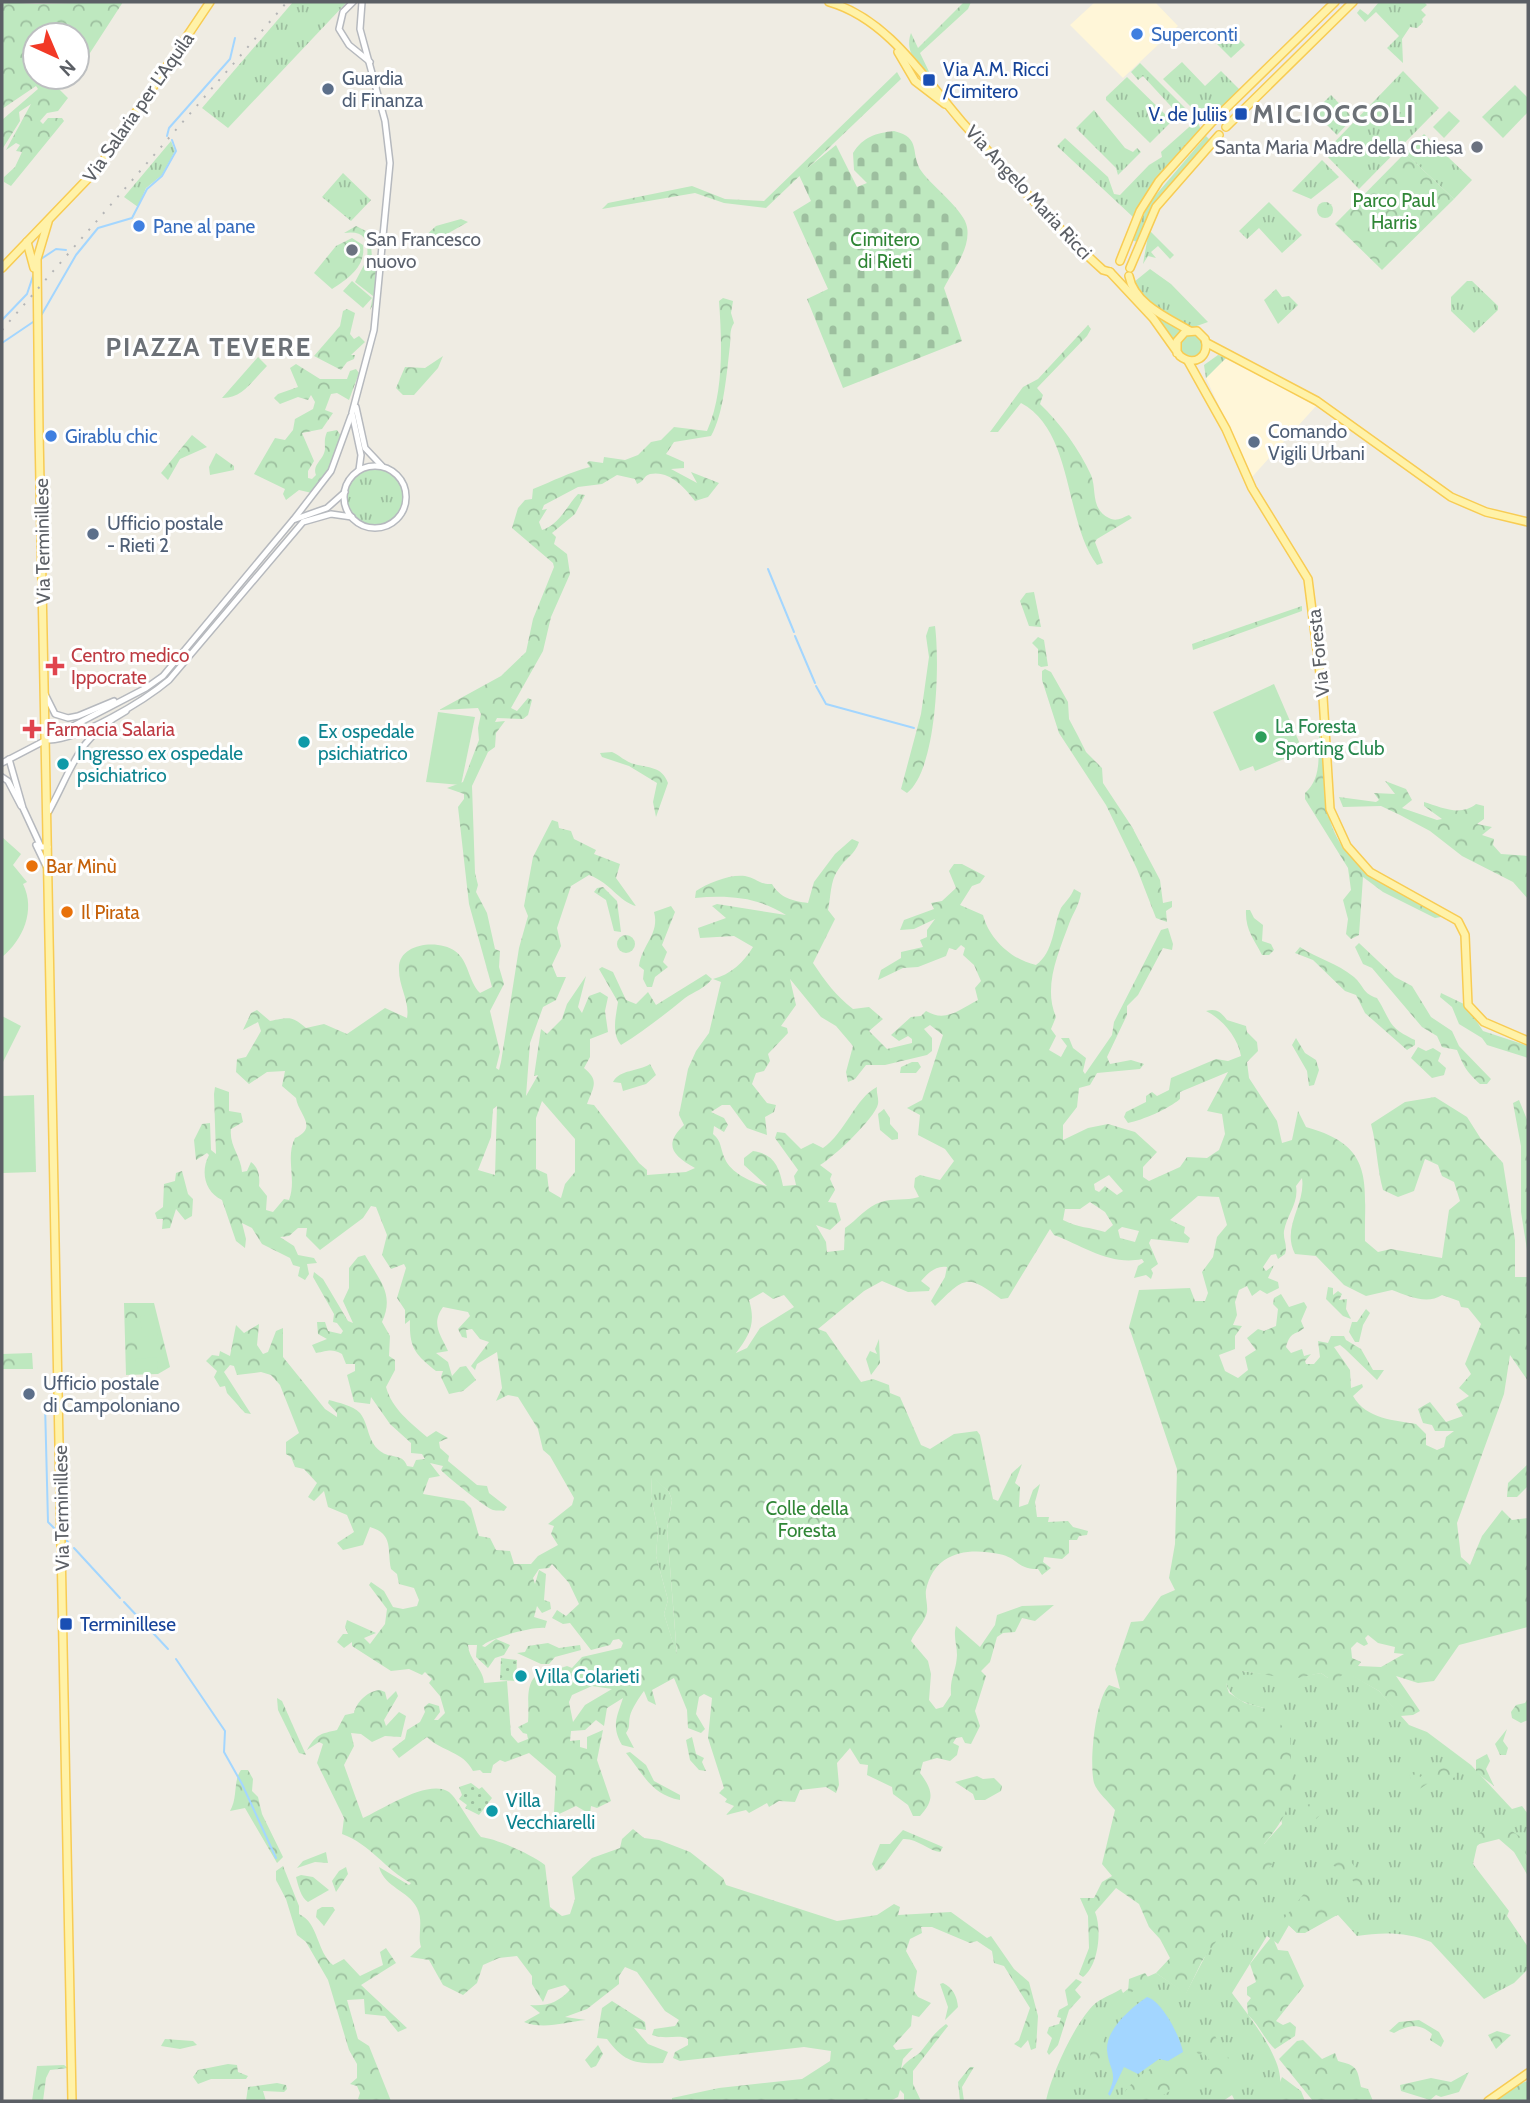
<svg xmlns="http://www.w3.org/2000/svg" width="1530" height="2103" viewBox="0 0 1530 2103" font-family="Cabin,sans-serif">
	<defs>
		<pattern id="grass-tufts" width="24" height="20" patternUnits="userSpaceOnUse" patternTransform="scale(1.75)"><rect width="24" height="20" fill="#bee8bf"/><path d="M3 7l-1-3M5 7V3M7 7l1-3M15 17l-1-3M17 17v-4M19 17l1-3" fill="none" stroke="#9dbf9f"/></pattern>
		<pattern id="forest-crowns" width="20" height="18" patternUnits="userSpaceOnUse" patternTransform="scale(1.75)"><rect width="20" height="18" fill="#bee8bf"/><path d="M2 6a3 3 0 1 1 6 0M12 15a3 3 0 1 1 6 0" fill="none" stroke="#9dbf9f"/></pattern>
		<pattern id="cemetery-stones" width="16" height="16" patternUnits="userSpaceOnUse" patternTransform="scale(1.75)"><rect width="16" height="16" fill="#bee8bf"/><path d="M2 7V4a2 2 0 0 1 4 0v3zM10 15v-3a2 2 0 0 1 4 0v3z" fill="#9dbf9f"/></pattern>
		<pattern id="garden-dots" width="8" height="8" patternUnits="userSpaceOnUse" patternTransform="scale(1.75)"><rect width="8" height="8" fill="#bee8bf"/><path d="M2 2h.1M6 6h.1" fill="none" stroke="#9dbf9f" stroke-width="1.8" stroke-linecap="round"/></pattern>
	</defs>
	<rect width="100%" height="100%" fill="#efece3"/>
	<g fill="#fff6d8">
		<polygon points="1095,2 1155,2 1178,26 1123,78 1070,25"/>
		<polygon points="1227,357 1316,406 1252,477 1206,378"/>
	</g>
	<g fill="url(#grass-tufts)">
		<polygon points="293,2 347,2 228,128 202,108"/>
		<polygon points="1379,2 1424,2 1427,5 1421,10 1426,15 1422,19 1423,22 1417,28 1410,27 1402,39 1403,63 1387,48 1399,36 1376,12 1365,22 1357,13 1360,9 1368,15"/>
		<polygon points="1228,28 1245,45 1231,58 1214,41"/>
		<polygon points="1182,62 1205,86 1221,71 1240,90 1210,121 1203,119 1163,79"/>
		<polygon points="1140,63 1186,109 1179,115 1143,76 1138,80 1131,72"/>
		<polygon points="1403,71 1439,108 1359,189 1324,153"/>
		<polygon points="1127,77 1172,121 1150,143 1106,100 1106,97"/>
		<polygon points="1331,95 1353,118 1337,135 1314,112"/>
		<polygon points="1094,110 1125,148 1133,152 1137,148 1141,152 1118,175 1116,168 1076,128"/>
		<polygon points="1197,120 1201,130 1144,197 1133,217 1057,146 1065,138 1108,177 1114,194 1120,195 1149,165 1162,157 1161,152"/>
		<polygon points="1424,134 1472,180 1454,199 1405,153"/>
		<polygon points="1206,136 1211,141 1153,207 1137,242 1132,240 1149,203"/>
		<polygon points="171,141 175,151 162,175 146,188 138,207 124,197"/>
		<polygon points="1322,160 1339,177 1311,199 1292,191"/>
		<polygon points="343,173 371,200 351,221 322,197"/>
		<circle cx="1325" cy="210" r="8"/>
		<polygon points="1269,202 1302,235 1282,253 1259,228 1247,239 1239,231"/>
		<polygon points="1149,230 1174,255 1170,259 1158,246 1151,252 1156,258 1148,256 1143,264"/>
		<path d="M1150,269L1171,284L1208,322L1191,328C1173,317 1139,303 1134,282Z"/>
		<polygon points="1467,281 1472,281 1498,306 1498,310 1474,333 1451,311 1451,297"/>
		<polygon points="1276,289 1282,297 1289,296 1298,305 1278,324 1264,300"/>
		<polygon points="1154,315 1183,330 1173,343"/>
		<circle cx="1191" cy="347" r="12"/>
		<polygon points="1218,355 1227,357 1206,378 1204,365"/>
		<circle cx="375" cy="497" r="28"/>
		<polygon points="652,1476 669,1492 672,1500 667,1529 677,1656 664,1614 668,1600 656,1556 658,1530 651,1497"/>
		<path d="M1242,1671L1293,1678L1321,1673L1328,1678L1345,1671L1379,1691L1409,1725L1427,1732L1471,1765L1512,1809L1522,1806L1528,1814V1856L1492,1833L1477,1846L1473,1864L1509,1911L1507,1916L1528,1947V1969L1514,1983L1484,1999L1431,1942C1407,1932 1383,1932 1357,1936L1338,1915C1322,1918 1311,1934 1297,1933L1289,1925L1278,1944L1267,1936L1232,1993C1245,2012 1310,2087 1264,2101C1256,2103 1244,2101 1235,2101L1232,2095L1223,2101H1046C1051,2076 1072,2030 1089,2010C1097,1999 1110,1996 1121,1989L1123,1993L1138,1981L1156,1973L1186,1993L1264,1844L1282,1824L1264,1708C1249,1704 1232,1701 1226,1684Z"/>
	</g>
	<g fill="url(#forest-crowns)" fill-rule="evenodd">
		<polygon points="2,2 36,4 123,2 77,73 77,35 35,35 35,77 69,77 59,79 55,85 68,98 58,111 47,113 40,121 43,124 48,118 62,118 64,121 11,186 4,182 4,177 15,167 22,152 16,151 20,145 16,143 6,150 31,104 19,112 20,121 3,148 2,120 38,89 36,86 2,109"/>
		<path d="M964,2H971L968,9L920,53L935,84C922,69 903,54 911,33L918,48Z"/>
		<polygon points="897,72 901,79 766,208 724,203 695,193 602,209 608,203 692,186 725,199 764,201"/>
		<polygon points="1515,85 1528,98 1528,112 1503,138 1482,117"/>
		<polygon points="1405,153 1454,199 1382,270 1335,224"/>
		<polygon points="461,219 468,222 424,247 418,243 436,226"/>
		<path d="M356,226L370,233L372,257L367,259C369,240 365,230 344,233Z"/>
		<path d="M352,238L363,245C366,266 349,278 332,289L314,273L336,246Z"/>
		<polygon points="370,264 376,268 375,301 370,310 373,296 355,282 364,265"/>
		<path d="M723,298L733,301L731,313L734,323C729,331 731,336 730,345C727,370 724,414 711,436L674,442L666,454L684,462V468L671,469L697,483L691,472L719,483L708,497L695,501C685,488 670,470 650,474C643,476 645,481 637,484L635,479L617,475L602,484L578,487L544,505L542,510L547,509L539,522L542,530C559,525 566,507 578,494L585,495L575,514L552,533L556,537L554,544L567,554L570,574L551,617L543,651L511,708L517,711L528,698L532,700L528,715L523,719L497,718L495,722L505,721L496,733L495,747L488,752L472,786L475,873L478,885L476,892L487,913L495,949L500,951L499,967L504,984L490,1011L500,1052L496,1068L499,1070L501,1062L519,948L528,916L524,906L533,857L552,820L558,822L559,828L571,831L574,839L596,850L594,854L620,864L616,878L636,906C618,901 611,883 589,875L571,886L557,928L561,946L552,965L557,977H566L556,1000L543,1007L530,1043L526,1096L538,1075L534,1076L541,1029L547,1034L562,1019L567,1004L586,976L578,1007L582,1013L589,996L600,992L608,997L605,1011L608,1032L590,1039V1057L584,1068C600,1081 593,1087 587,1104L594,1105L639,1163L647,1170V1175L686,1172L695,1168C671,1155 664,1144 684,1125L679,1115L688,1069L696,1051L709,1033L721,982L713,979C730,975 744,962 753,947L734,936L700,938L698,928L726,918L712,906L717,904L786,915C758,897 728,895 695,898L696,891C708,883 730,874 745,876C756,878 760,885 772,884C780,898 793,901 808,903L814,882L835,854L852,839L859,842C855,855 844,859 838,870C830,881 831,897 828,910L835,919L813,963C825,981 836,996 853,1009L869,1007L883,1019L869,1031L887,1049L912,1043V1039L908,1036L899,1041L891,1035L911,1017L921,1016L926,1011C946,1023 960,1009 978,1000L975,988L981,981L974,965L963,955L965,948L961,945L956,950L949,948L946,956L918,967L903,968L878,980L881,970L901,958V952L923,947L920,940L927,937V930L935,919L914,929L900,930L904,920L934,909L931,903L942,901L956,888L949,871L954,864H962L985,876L980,883L972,886L960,905L983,915C989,939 1012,960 1036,965C1054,952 1053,926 1061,908C1065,902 1071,897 1074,889L1081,893C1079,906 1073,913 1069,924C1058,954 1043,987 1056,1017L1051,1029L1056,1036L1049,1050L1061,1057L1067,1046L1061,1038H1069L1073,1048L1086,1058L1083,1071L1085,1074L1112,1035L1114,1022L1161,930L1168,928L1173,944L1172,950L1163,948L1138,995L1127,1006V1015L1107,1057L1110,1064L1131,1060L1144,1064L1140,1069L1097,1073L1090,1085L1079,1088L1077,1107L1063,1125V1140L1088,1128L1108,1124L1135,1132L1157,1152L1143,1167V1177L1149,1181L1180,1167L1187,1157L1207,1158L1219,1150L1225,1134L1222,1114L1207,1111L1228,1072L1180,1092V1099C1168,1109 1143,1120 1128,1123L1124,1117L1126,1112L1146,1102V1096L1152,1092L1157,1096L1169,1090L1171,1078L1216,1059L1228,1061L1241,1056C1238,1037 1221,1018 1206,1011C1216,1008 1221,1012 1227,1020L1246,1026L1247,1032L1257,1042L1258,1051L1247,1062L1249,1078L1277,1121L1282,1143L1292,1140L1298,1111L1306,1127C1376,1146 1364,1183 1365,1241L1378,1252L1391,1249L1442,1258L1449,1210L1460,1201L1454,1182L1442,1176L1438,1165L1425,1159L1414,1191L1398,1197L1383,1190C1377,1168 1377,1146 1371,1124L1405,1102L1435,1097L1467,1117L1481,1139L1503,1163L1515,1240V1277H1528V1381L1510,1355L1504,1394L1457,1523L1461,1557L1470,1565L1482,1536L1502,1510L1512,1520L1528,1518V1627L1459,1645L1434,1681L1418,1683L1396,1676L1420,1711L1413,1715L1400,1716L1379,1691L1345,1672L1330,1687L1328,1678L1321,1673L1293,1679L1242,1671L1238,1680L1226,1684L1229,1693L1245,1703L1264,1708L1290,1734C1291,1787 1300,1802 1264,1844L1272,1864L1202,1961L1186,1994L1156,1973L1170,1958L1160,1939L1149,1927L1139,1904L1116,1888L1095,1912C1102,1929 1099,1965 1083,1977L1079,1974L1089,1948L1088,1916L1080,1898H1094L1102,1882L1112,1876L1102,1864L1115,1810C1109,1802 1097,1792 1094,1783C1089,1764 1095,1700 1109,1685L1120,1689L1115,1669L1131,1622L1143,1621L1161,1596L1175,1590L1169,1578L1175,1544L1177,1469L1129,1327L1139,1290L1190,1288L1195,1301H1205L1208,1293L1202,1272L1213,1257L1217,1237L1227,1225L1219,1197L1198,1196L1170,1220L1185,1227L1184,1233L1190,1238L1188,1243L1151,1239L1149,1243L1158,1264L1151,1269L1153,1273L1151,1279L1146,1275L1134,1278L1138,1266L1144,1262L1142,1259C1111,1266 1083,1246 1054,1235L1050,1229L1008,1298L1001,1299C966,1273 965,1277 935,1306L931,1301L945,1277L947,1267C936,1265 928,1273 921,1281L930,1288L929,1291L908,1292L882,1281L864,1291L818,1329L826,1332L861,1382L873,1379L889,1385L890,1393L900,1397L921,1445L930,1449L954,1434L977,1431L980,1435L993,1499L998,1501L1012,1473L1022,1464L1015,1483L1020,1487L1019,1507L1028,1504L1033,1490L1040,1484L1035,1502L1037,1517H1049L1048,1522L1068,1521L1073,1527L1088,1531L1087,1535L1079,1536L1077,1540H1069V1553L1062,1559L1044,1557L1043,1562L1051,1568L1042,1575L1038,1569C1016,1569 1019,1558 999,1554C966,1547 934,1553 926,1590C925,1597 928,1605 927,1612C925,1622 915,1631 911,1641L928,1661L931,1674L929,1700L936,1709L943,1707L951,1695C950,1676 956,1673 957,1655C957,1644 953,1637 956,1626L980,1647L995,1625L997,1615L1022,1606L1054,1605L1035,1621L1022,1618L1015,1632L1003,1633L997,1637L990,1662L981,1671L986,1676L975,1711L980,1726L971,1744L965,1743L962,1737L956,1738L953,1743L959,1746L957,1755L950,1761L937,1758L923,1762L920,1773C933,1790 935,1800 920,1816H913L908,1805L893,1794L892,1787L867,1775L868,1765L860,1764L850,1748L837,1763L839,1785L836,1793L826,1787L800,1790L795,1802L779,1801L769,1807L767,1803L749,1813L746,1810L726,1815L734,1806L725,1802L727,1799L719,1793L724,1788L708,1738L712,1698L704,1694L699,1697L696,1714L705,1729L701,1733L688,1728L687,1710L674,1678L652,1690L656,1705L648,1701L644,1691C640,1696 631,1710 630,1716C628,1724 631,1726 626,1733L634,1748L622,1745C611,1726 617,1717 623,1698L607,1708L604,1726L596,1720L585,1730L571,1731L570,1741L580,1740V1747L587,1749V1737L603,1730L597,1760L611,1801L597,1808L591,1806L590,1814L576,1806L557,1815L554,1812L556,1776L529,1753L505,1762L500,1760L493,1765L491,1773H483L480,1770L473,1771C463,1751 442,1752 427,1737L399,1758L392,1749L405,1739L407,1730L420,1722L425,1712L424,1707L429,1703L439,1706L440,1712L434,1720H438L445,1713L440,1696L429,1683L432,1679L425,1672L422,1675L409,1669L391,1671L352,1646V1642L344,1648L337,1642L343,1634H348L345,1627L347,1620L376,1633L364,1638L370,1644L385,1624L387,1609L369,1585L371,1582L384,1591L393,1607L403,1609L417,1606L419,1600L414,1588L399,1584L397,1574L391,1569C387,1550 394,1534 370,1527L363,1545L343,1550L337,1543L354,1532L347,1515L328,1507L324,1491L314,1501L308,1497L317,1483L304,1469L295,1467L291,1457L286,1454V1442L299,1433L280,1385L271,1375L261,1372L237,1375L234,1366L230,1365L224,1372L251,1414L245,1413L227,1393L225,1386L220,1387L214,1377L217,1371L206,1361L212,1355L219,1356L220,1351L230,1356L236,1325L244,1333L259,1324L257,1345L263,1354L268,1352L276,1331L283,1328V1357L325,1409L337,1417V1413L328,1403L329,1400C339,1403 352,1405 360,1413C369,1424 367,1441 380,1451C390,1459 403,1453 407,1466L413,1467L416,1460L425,1459L422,1454L411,1453V1443L390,1424L371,1397L370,1404L354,1402L347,1375L355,1371V1364H346L342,1354C331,1348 328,1351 316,1353L312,1345L327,1339L318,1334L317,1322H325L328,1331L341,1334L343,1331L337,1323L333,1322L334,1314L313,1277L314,1272L323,1279L348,1321L353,1323L343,1301L349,1288V1268L358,1257L365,1255C379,1280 395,1294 382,1322L390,1336L389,1356L395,1360V1370L386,1387C392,1409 410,1422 427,1437L436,1431L448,1438L439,1442L440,1448L449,1456L448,1461L477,1485L487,1486L489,1493L507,1507L504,1511C501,1510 497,1511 493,1510C486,1508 446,1476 441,1470L443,1466L430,1463L440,1476L429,1478L423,1494L464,1501L471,1508L479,1536L490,1538L496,1550L510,1551L514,1564H531L538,1556L558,1545L551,1534L554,1526L548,1524L572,1505L574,1498L550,1456L543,1450L538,1429L518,1397L508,1395L496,1401L502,1388L497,1352L477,1364L475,1370L471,1366L489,1342L480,1339L472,1329L466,1330L467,1338L462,1337L458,1329L470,1316L468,1312L443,1307C431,1324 440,1334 448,1351L436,1353L448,1362L452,1376L460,1367L466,1366L476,1380L463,1391L449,1394L441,1377L443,1371H436C415,1354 409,1348 410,1320L405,1324V1310L397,1298L406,1268L404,1264L391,1269L382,1255L387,1235L376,1207L371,1206L363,1218L320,1250L306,1236L307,1228H298L289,1236L280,1237L294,1246L298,1255L314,1258L317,1263L307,1264L309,1274L305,1280L298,1276L300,1267L293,1265L290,1258L262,1244L252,1228L242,1223L246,1239L245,1248L236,1241L222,1200C205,1192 200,1172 209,1155L207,1153L196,1160L194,1140L202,1124L210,1123L211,1150L216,1154L214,1094L215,1087L229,1092V1111L241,1113L243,1122L231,1129C229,1146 241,1156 242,1172L247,1171L251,1162C259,1168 260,1177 259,1186L267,1196L266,1210L273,1212L284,1199L289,1200C297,1179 285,1158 295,1138C319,1127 298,1114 296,1098L282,1086L285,1071L267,1072L249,1084L236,1072L237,1059L246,1057L261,1031L258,1022L243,1030L251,1013L257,1010L270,1021C290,1017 292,1016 306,1028L324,1024L347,1034L385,1008L407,1018C410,1002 399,987 399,970C397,943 438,939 455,951C469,961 468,981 480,993L492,987L469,904L458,807L464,799V794L447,788L463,782L479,740L478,728L481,714L478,708L439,710L501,676L526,652L533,619L554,567L553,563L512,528L518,508L525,500L532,499L533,489C553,481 570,472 590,467L587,463L589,461L603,463L604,457L625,460L638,455L651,442L661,440L674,427L707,431C724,393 722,342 719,301ZM790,979L821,1017L836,1026L853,1046L846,1072L848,1082L855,1079L866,1065H885L927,1055L932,1051V1038L924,1029L930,1025L943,1035L922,1100L907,1108L920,1115L918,1135L945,1149L954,1161L940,1180L920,1175L915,1178L914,1187L919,1197C905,1201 894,1198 881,1202C867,1206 857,1220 845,1228L844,1250L827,1252L826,1242L816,1225L830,1230L841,1220L836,1203L828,1202L835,1190L830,1179L832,1174L820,1165C834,1157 875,1118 878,1104C879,1098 876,1093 877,1087C856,1097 845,1133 823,1148L813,1143L801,1149L785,1133L777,1132L775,1138L798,1170L794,1176L796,1185L783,1186C779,1166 774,1154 753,1151L744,1158V1165L767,1186C752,1183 731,1173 725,1159C720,1149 722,1141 713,1134L714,1126L724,1132L728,1125L724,1118L711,1112L722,1105H730L747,1128L767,1135L765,1117L774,1112L776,1105L767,1103L752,1084L756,1073L764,1071L770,1061L768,1054L788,1033L787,1028L781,1026L796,1005ZM542,1101L575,1139V1172L565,1184L561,1198L549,1191L547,1174L536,1169V1118ZM497,1106L495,1175L478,1170L491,1137L493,1109ZM1109,1175L1123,1191L1117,1195L1105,1186L1099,1192L1095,1190L1094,1184ZM1302,1178C1306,1205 1281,1227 1295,1254L1316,1256L1344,1285L1366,1296L1392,1290C1408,1296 1427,1305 1442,1295L1459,1301L1461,1307L1468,1308L1481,1324L1465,1364L1471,1374L1459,1388L1469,1396L1456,1404L1463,1416L1446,1422L1430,1402L1418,1409L1423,1423L1432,1425L1435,1431H1454L1446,1437L1444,1447L1437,1450L1426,1445V1434L1416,1424C1395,1420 1367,1420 1353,1396L1363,1387L1362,1384L1351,1388L1350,1370L1334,1347L1340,1345L1345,1349L1377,1380L1384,1370H1373L1361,1349L1346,1340L1344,1336H1331L1328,1343L1318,1341L1320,1357L1314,1364H1306L1305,1361L1311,1354L1304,1356L1302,1349L1291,1353L1286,1347C1291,1330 1295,1336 1304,1328L1301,1321L1307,1307L1304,1302L1289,1307L1281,1294L1274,1298L1273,1304L1278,1309L1276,1326L1264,1331L1258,1329L1247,1338L1256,1350L1245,1357L1248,1370L1238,1378L1225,1371L1219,1355L1235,1349V1336L1242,1326L1233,1325L1237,1315L1235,1302L1239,1290L1247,1286L1252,1296L1260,1290L1267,1294L1279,1288L1278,1282L1268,1278L1274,1265L1266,1271L1263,1267L1271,1255L1276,1254L1278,1259L1285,1254C1288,1245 1283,1240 1284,1231C1287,1214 1299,1203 1296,1186ZM1090,1202L1105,1212L1113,1225L1105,1232C1090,1227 1078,1228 1063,1220L1065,1209H1080ZM1122,1227L1139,1231L1135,1242L1120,1238L1118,1230ZM763,1292L773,1299L784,1295L794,1307L760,1328L747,1348L736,1353C750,1335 756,1323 749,1300ZM652,1477L669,1492L672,1500L667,1529L677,1655L664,1614L668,1600L656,1556L658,1530L651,1497ZM552,1564L569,1583L579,1604L566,1616L557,1610L552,1618L563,1624L570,1623L591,1650L610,1645L613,1640L619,1639L623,1643L621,1648L582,1657L572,1668L567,1666L555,1670L548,1668C522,1678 530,1699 528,1722L518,1727L523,1733L527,1734L528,1739L518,1743L511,1735L507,1681L484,1683C484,1670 469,1660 468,1645H477L476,1657L488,1668L495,1658L504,1655L510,1645L496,1639L485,1647L482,1646C489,1638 535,1626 545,1628L547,1621L534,1617L537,1606L542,1613L551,1609L550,1602L544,1600L546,1574L539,1570L535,1584L533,1578L539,1569L549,1568ZM1368,1635L1378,1643L1395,1647L1394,1653L1404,1654L1381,1667L1358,1666L1361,1662L1352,1658L1351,1648L1357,1642L1364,1646L1368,1644L1365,1638ZM592,1686L612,1689L585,1705L573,1722L569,1702L572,1695Z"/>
		<polygon points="347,309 355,313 350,334 354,339 359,336 365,342 351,355 355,355 354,359 347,362 341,370 314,356 340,326 343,311"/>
		<path d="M1088,325L1091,329L1087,336L1037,388L1043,395L1040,404C1061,424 1079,449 1091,475C1097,489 1090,509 1109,518C1116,522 1122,518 1129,515L1132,518L1097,539L1095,542L1103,563L1097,565C1064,521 1074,431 1021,403L998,432H990L1023,387L1038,379Z"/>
		<polygon points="443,356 438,368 414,395 403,395 396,388 405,367 425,368"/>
		<path d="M258,357L267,366C253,380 242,399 222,398Z"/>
		<path d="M296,364L320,379H347L350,371L356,369L359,373L349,400L337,393L331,394L325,410L333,413L322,429L302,433L314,461L308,471V478L312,479L316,475C312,464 324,460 325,449C325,442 324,439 327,432L337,430L341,436L325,477L312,493L299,490L286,500L283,494L285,489L254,474L275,438L285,440L293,430L295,419L313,409L315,402L311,395L308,400L298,397L280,404L274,398L278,394L298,387L290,368Z"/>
		<polygon points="192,435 207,447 180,459 168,480 161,473"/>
		<polygon points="216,453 234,466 234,470 210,475 209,467"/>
		<polygon points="1034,592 1041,627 1029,626 1020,601 1026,593"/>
		<polygon points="1302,606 1302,611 1193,650 1192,644"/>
		<path d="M935,626C940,664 937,770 907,793L901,789L921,714L929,657L926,636L929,627Z"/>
		<polygon points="1038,637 1044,640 1048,666 1041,667 1038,665 1038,649 1032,643"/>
		<polygon points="1045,669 1051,672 1068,702 1069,719 1078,736 1086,752 1102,768 1103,783 1132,827 1160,880 1163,903 1172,901 1172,907 1166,911 1167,922 1156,918 1137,869 1106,805 1059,733 1042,680 1042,671"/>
		<path d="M1319,735C1327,748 1325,778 1326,794C1329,864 1385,883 1439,912L1441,917L1435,918L1383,892L1363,877L1359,935L1351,939L1346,934L1348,919L1343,900L1351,890L1348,868L1305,799V793C1322,778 1318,756 1319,735Z"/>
		<path d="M612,752C619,755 626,762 634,764C648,768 662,766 668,783L656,817L653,802L657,783L629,766L602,757L600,753Z"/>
		<path d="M1385,781L1406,789L1412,800L1402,808L1437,820L1442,819L1424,806V802C1441,807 1460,817 1476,804L1484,806V819L1477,824L1492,827L1482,835L1494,839L1493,845L1501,854L1528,856V899L1513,882L1462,856L1430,831L1400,815L1381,806L1343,807L1339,797L1376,802L1379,800L1374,793L1395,794Z"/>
		<polygon points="603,887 617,901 621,932 614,931 606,900 594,892 597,888"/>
		<path d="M671,906L675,912L662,945L667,952L663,962L668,967L655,977L652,987H647L643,979L644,970L639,966C642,944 660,934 654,912Z"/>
		<path d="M1246,910H1250L1254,918L1263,925L1262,941L1271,944L1274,950L1269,955H1262C1254,939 1245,930 1246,910Z"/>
		<circle cx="626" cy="944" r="9"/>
		<path d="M1359,943L1395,977L1412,986L1431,1017L1452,1031L1459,1046L1491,1079L1487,1084H1480C1466,1071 1464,1067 1457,1050L1442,1047L1437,1036L1422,1027L1372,968L1363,964L1355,947Z"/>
		<path d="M1300,947C1318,959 1337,963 1354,977C1364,986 1363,994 1377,998C1392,1022 1387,1027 1415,1040V1045L1407,1050L1365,1013L1356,995L1345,991L1313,960L1295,953Z"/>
		<path d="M602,967L613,972L626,1000L636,1004L648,992L656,1005L706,974L712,979C704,989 695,991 685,998C664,1015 644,1031 621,1045C611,1033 616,1016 618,1002L599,969Z"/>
		<polygon points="1441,993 1466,1005 1483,1031 1528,1046 1528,1058 1487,1045 1482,1038 1459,1024 1452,1007 1440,997"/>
		<polygon points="1296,1038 1305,1053 1316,1060 1319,1070 1314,1085 1309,1086 1307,1071 1292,1045"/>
		<polygon points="1418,1047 1426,1051 1433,1048 1441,1053 1438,1061 1446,1068 1444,1075 1432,1078 1411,1058"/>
		<polygon points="912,1062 918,1062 921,1067 916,1073 900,1073 901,1067"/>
		<path d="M650,1064L656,1075L646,1084L623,1091L621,1083L613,1082C620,1069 638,1072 650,1064Z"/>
		<polygon points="1519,1100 1528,1122 1528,1256 1521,1212 1521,1146 1513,1103"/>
		<polygon points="884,1109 890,1118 890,1124 898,1133 898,1139 892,1140 880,1130 878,1114"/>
		<polygon points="182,1171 188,1194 193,1199 192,1216 185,1220 176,1209 170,1228 162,1229 163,1219 157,1219 155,1213 163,1207 164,1184 175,1181 176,1173"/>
		<polygon points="1328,1287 1333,1288 1333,1295 1338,1291 1342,1294 1339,1300 1347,1299 1346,1309 1351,1319 1343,1316 1326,1299"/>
		<polygon points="124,1303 154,1303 170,1367 158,1374 126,1375"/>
		<polygon points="1366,1309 1370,1313 1363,1325 1359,1342 1355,1342 1349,1332 1352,1322 1357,1322"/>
		<polygon points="879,1339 880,1363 871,1375 866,1359 870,1351 877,1354 875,1349"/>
		<polygon points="32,1353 33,1369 3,1369 2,1354"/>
		<polygon points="1528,1464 1528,1486 1517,1497 1507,1497 1508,1483"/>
		<polygon points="548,1643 559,1648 580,1645 581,1650 555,1657 549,1664 541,1664 517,1653 525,1652 528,1646"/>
		<path d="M380,1690L385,1692L387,1700L396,1691L398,1696L384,1720L386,1726L399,1712L406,1716L401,1737L385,1736L372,1742L361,1734L351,1733L354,1746L344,1765L363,1818C383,1809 429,1778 449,1792C457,1798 473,1828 481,1837C497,1839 531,1854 545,1865L550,1907L562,1916L570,1914L575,1899L572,1877L592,1858L620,1848L622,1839L633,1829L644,1838L659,1840L690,1852L723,1878L726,1885L837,1921L877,1915L894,1904L900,1907L898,1915L951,1912L987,1938L991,1936L1014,1969L1029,1982L1038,2016L1036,2048L1031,2050L1028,2040L1021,2048L1014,2044L1019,2040L1030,2008L1004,1966L994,1963L992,1951L977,1941L970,1943L932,1927H921L922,1933L910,1939L906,1951L917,1971L914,1991L918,1997L931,2003L919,2017L912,2015L911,2026L893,2046L896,2050L913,2048L903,2059L901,2069C908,2058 917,2057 922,2050C931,2039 933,2034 946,2024L948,2026L913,2071V2084L921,2101H904V2094L900,2090L898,2097L890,2101H672V2098L719,2088L802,2079L830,2061L831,2051L804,2047L680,2061L673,2058L675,2052L688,2045V2039C680,2034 665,2040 652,2035L654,2029L675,2026L679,2020L665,2011L637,1972L625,1967L619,1976V1984L587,2009L565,2017L586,2020C565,2022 544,2030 524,2022L540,2013L530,2005C548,2006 557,2003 570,1990L565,1985L548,1990L543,2002L532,1984V1976L517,1956L499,1958L483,1965L477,1983L463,1995L443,1985L429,1960L410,1957L421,1947C417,1934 424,1922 417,1908C408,1890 385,1888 379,1867L409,1885L411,1883C386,1870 369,1843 342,1834L344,1818L317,1763L323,1744L319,1742L307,1750C317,1733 321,1734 337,1730L345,1715L354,1713C357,1701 368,1691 380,1690Z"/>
		<polygon points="277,1698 282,1701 306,1755 299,1753 278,1710"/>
		<polygon points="1528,1698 1528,1720 1521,1723 1512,1718 1511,1712 1516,1705 1525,1703"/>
		<polygon points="1507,1729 1503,1741 1508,1748 1506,1755 1500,1755 1495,1744"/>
		<polygon points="692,1737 696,1754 704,1758 702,1762 706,1771 699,1770 690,1760 686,1740"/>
		<path d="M630,1752L646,1765L654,1781L680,1795V1800C652,1795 643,1774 626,1753Z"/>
		<polygon points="1487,1754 1490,1761 1486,1769 1494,1786 1476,1772 1476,1760"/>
		<polygon points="1440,1764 1457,1775 1452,1779 1436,1778 1409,1796 1402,1795 1401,1790 1412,1783 1409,1774 1416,1771 1420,1777"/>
		<path d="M241,1770H248L253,1779L252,1791L258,1797L262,1814L283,1857L277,1863L245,1808L230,1811C238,1798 233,1780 241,1770Z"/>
		<polygon points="977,1776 983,1779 994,1778 1002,1786 1001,1791 985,1800 975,1800 973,1794 955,1782"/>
		<polygon points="1315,1802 1323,1812 1316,1819 1303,1815 1307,1805"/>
		<polygon points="1506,1827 1525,1840 1528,1876 1514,1852 1499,1839 1475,1845 1479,1833 1484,1831 1492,1833"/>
		<path d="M903,1830L943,1847L940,1852C927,1850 917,1838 903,1839L881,1869L876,1871L872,1864L880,1844H890Z"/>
		<path d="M1329,1850C1353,1854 1354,1869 1367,1887L1357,1886L1346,1872L1326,1862Z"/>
		<polygon points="326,1852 328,1863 315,1862 297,1868 303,1861"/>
		<path d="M283,1866L299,1906V1914C319,1923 316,1951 333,1965L344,1959L360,1976L383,1965L380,1952L386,1948L396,1963L361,1985L407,2028L398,2032L385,2016L365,2014L364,1999L347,2000L358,2039L369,2046L391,2101H362L358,2099L360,2093L357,2086L350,2084L357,2078V2064L349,2050L328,1980L306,1942L297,1935L286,1899L276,1880V1871Z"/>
		<polygon points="346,1867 348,1874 336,1892 332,1881 339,1871"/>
		<path d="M301,1875L313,1877L329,1890L308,1902C301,1898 298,1885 296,1877Z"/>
		<polygon points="1314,1890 1339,1914 1305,1933 1297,1933 1283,1920 1306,1891"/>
		<polygon points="322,1907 333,1907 335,1910 324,1926 316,1917 317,1910"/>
		<path d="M1272,1936L1278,1950L1288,1951L1304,1986L1276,2021L1283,2025L1290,2022L1296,2027L1295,2036L1275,2049C1264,2039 1260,2026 1248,2015L1247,2003L1251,1998L1247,1995V1987L1256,1982L1250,1964Z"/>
		<polygon points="1145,1973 1148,1977 1131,1993 1128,1992 1129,1979"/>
		<polygon points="1076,1979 1082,1982 1075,1990 1081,1997 1069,2010 1058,2045 1049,2055 1047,2052 1052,2038 1047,2033 1049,2027 1059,2024 1061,2018 1057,2017 1059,2010 1068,2005 1065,1990"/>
		<path d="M943,1983C953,1988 957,1996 958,2007L945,2020L948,2007L940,1984Z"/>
		<path d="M612,2001L645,2022L646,2030L634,2028L648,2044L668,2052L663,2063C636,2064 625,2063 607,2039L597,2038L602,2008Z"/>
		<path d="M1419,2020L1439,2032L1444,2041L1441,2047L1430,2040L1432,2034C1419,2023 1409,2025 1394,2033L1389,2031L1399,2022Z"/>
		<polygon points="1103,2023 1107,2025 1100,2058 1088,2085 1084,2084 1094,2037"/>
		<polygon points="1497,2031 1511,2035 1496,2049 1488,2035"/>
		<path d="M1207,2034L1215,2036L1238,2073L1228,2084L1209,2088L1203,2079C1184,2078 1172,2092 1155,2099C1144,2103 1131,2101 1120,2101C1128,2080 1164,2053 1189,2062C1195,2064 1197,2070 1202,2072L1211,2062L1203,2052L1199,2055L1193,2048Z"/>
		<polygon points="165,2039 193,2041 197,2045 180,2049 161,2046"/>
		<path d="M1303,2040L1322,2059L1335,2053L1338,2061C1357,2066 1357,2067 1361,2087L1368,2089L1373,2101H1313L1279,2059L1297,2041Z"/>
		<polygon points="598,2045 603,2054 596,2066 591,2068 585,2060"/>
		<polygon points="228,2064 237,2065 238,2072 248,2076 246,2079 211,2079 198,2084 193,2077 198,2070"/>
		<polygon points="64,2065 68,2068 50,2070 46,2078 43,2101 32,2101 37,2066"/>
		<polygon points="970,2067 974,2067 962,2087 964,2101 960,2101 958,2082"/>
		<polygon points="1469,2072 1459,2092 1441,2097 1436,2095 1430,2100 1401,2091 1400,2085 1431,2078 1451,2082"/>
		<polygon points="1282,2077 1301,2091 1305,2101 1264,2101 1276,2092"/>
		<polygon points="1528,2081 1528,2101 1493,2101 1515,2085"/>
		<polygon points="277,2083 286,2085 287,2089 284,2092 263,2091 266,2101 246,2101 248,2087"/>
	</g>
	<path fill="url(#cemetery-stones)" d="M894,131C923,138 909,154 922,172C932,186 965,211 967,227C971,248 953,270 944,288L962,341L843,388L807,299L828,289L793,212L811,201L799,175L836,145L857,187L867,183L854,170L853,153C863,137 876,133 894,131Z"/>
	<g fill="url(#garden-dots)">
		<polygon points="501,1658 517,1660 516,1681 500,1680"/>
		<polygon points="471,1783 479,1789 482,1787 492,1798 479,1815 465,1808 467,1805 459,1799 462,1795 459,1787"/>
	</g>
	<g fill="#bee8bf">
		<polygon points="1449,111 1460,121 1444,138 1433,127"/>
		<polygon points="352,281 372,298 363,308 343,291"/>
		<polygon points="1274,684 1303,751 1255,771 1253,766 1240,771 1213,712"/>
		<polygon points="438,712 475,717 461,785 426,782"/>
		<path d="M2,837L21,854L13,865L27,882L23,884C36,910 23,940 2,957Z"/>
		<polygon points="2,1016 21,1026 2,1064"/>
		<polygon points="34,1095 36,1172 2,1173 2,1096"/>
		<polygon points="156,1314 158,1335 142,1337 140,1316"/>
		<polygon points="157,1357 158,1369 136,1370 135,1359"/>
	</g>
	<path fill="#a3d6ff" d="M1147,1997C1162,2001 1180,2036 1183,2052L1168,2061L1159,2059L1138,2074L1124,2067L1110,2096L1108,2094C1119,2072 1109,2071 1107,2050C1106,2029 1131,2008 1147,1997Z"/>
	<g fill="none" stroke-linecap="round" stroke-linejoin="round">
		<g stroke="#a3d6ff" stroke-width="2">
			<polyline points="167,136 169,128 230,59 235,38"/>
			<polyline points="41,259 56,249 66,250"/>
			<polyline points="42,314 76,255 98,228 132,218 147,189 162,176 176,151 172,140"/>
			<polyline points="2,320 27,294 35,270"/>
			<polyline points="2,343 36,320"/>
			<polyline points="768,569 794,632"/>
			<polyline points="795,636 815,683"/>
			<polyline points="816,686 826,704 914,728"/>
			<polyline points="45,1404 48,1522 57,1531"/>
			<polyline points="66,1540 68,1542"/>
			<polyline points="74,1548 120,1598"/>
			<polyline points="124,1602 168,1649"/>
			<polyline points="176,1659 225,1731 224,1752 242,1784 276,1858"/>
		</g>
		<defs>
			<g id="minor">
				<polyline points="353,2 343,12 339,29 349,45 370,62"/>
				<polyline points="356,407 365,448 382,466"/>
				<circle cx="375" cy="497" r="31"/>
				<polyline points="359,470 361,455 352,413 374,330 390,163 385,121 360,29 362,2"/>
				<polyline points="294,519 331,471 351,416"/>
				<polyline points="45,694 55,714 68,718 78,716 114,701"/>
				<path d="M49,740C81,739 144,701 169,680L303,522L331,514L352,517"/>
				<polyline points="9,759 23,808 41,847 48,847"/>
				<polyline points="2,763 146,688 163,676 293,520 327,508 345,492"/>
				<polyline points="2,777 8,781 21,806"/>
				<path d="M49,811C74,765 77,738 126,711"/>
				<polyline points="36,845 47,868"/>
			</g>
			<g id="major">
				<path d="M829,2C888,19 924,78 962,122C1007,172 1053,225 1103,270L1110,272"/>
				<polyline points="898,52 915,81 945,104"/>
				<polyline points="1226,127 1353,2"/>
				<polyline points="48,222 37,259 39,432 72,2101"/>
				<polyline points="27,242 34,268"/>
				<polyline points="1120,261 1140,211 1159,181 1212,122 1335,2"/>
				<polyline points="2,268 100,166 210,2"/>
				<polyline points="1130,268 1156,207 1219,135"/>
				<path d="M1110,272L1153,318L1180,356C1194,367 1210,357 1205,339L1197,331L1185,332L1177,341V353"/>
				<path d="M1129,276C1134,304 1168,318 1190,331"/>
				<polyline points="1207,343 1317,401 1451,497 1486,512 1528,522"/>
				<polyline points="1188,361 1226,429 1252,488 1308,579 1323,697 1330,809 1347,846 1370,872 1458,921 1465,935 1468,1005 1484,1022 1528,1041"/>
				<polyline points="1488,2101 1528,2073"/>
			</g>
		</defs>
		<use href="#minor" stroke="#b6b9be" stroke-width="8"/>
		<use href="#major" stroke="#f8cc53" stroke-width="10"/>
		<use href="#minor" stroke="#fff" stroke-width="5"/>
		<use href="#major" stroke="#fff2a8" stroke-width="7"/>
		<polyline stroke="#b4b5b6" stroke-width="2" stroke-dasharray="2 9" stroke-linecap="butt" points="2,330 287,2"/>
	</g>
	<g fill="#3f7fe0" stroke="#fff" stroke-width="2.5">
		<circle cx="1137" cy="34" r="7"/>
		<circle cx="139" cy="226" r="7"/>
		<circle cx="51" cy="436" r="7"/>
	</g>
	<g fill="#1a4fb4" stroke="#fff" stroke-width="2.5">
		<rect x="922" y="73" width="14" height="14" rx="3.5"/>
		<rect x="1234" y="107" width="14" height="14" rx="3.5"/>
		<rect x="59" y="1617" width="14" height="14" rx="3.5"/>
	</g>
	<g fill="#5c6f8a" stroke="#fff" stroke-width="2.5">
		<circle cx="328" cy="89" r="7"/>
		<circle cx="1254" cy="442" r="7"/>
		<circle cx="93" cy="534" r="7"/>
		<circle cx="29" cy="1394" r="7"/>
	</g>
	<g fill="#6b7280" stroke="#fff" stroke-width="2.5">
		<circle cx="1477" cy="147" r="7"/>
		<circle cx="352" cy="250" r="7"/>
	</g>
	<g fill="#e0444e" stroke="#fff" stroke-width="2.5">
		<path d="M51.5 655.5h7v7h7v7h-7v7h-7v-7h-7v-7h7z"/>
		<path d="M28.5 718.5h7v7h7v7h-7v7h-7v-7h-7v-7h7z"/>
	</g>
	<circle fill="#2e9e5b" stroke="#fff" stroke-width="2.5" cx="1261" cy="737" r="7"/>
	<g fill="#0f9aa8" stroke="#fff" stroke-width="2.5">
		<circle cx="304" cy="742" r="7"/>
		<circle cx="63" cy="764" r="7"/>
		<circle cx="521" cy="1676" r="7"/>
		<circle cx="492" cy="1811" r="7"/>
	</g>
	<g fill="#e8710a" stroke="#fff" stroke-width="2.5">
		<circle cx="32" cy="866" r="7"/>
		<circle cx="67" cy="912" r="7"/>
	</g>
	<g text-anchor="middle" stroke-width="6" stroke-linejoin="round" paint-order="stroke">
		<g font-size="19" fill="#366cbe" stroke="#fff" text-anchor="start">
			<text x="1151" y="41">Superconti</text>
			<text x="153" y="233">Pane al pane</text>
			<text x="65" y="443">Girablu chic</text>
		</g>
		<g font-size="19" fill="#164399" stroke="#fff" text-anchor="start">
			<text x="943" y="76">Via A.M. Ricci<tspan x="943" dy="22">/Cimitero</tspan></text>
			<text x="1227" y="121" text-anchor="end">V. de Juliis</text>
			<text x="80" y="1631">Terminillese</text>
		</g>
		<g font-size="19" fill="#4e5e75" stroke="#fff" text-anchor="start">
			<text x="342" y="85">Guardia<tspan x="342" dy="22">di Finanza</tspan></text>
			<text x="1268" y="438">Comando<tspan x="1268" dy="22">Vigili Urbani</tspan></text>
			<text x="107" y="530">Ufficio postale<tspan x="107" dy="22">- Rieti 2</tspan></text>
			<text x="43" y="1390">Ufficio postale<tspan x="43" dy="22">di Campoloniano</tspan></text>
		</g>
		<g font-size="19" fill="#5b5f65" stroke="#fff">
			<text transform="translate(138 107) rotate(-55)" y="7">Via Salaria per L'Aquila</text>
			<text transform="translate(1029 192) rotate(47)" y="7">Via Angelo Maria Ricci</text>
			<text transform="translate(42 541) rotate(-91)" y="7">Via Terminillese</text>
			<text transform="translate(1318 653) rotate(-96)" y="7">Via Foresta</text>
			<text transform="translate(61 1508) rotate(-91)" y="7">Via Terminillese</text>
		</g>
		<g font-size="19" fill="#5b616d" stroke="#fff" text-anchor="end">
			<text x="1463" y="154">Santa Maria Madre della Chiesa</text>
			<text x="366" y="246" text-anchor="start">San Francesco<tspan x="366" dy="22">nuovo</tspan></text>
		</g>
		<g font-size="19" fill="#308636" stroke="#fff">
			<text x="1394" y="207">Parco Paul<tspan x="1394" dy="22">Harris</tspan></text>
			<text x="885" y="246">Cimitero<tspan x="885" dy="22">di Rieti</tspan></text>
			<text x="807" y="1515">Colle della<tspan x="807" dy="22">Foresta</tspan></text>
		</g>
		<g font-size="19" fill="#be3a42" stroke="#fff" text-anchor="start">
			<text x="71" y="662">Centro medico<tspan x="71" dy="22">Ippocrate</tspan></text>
			<text x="46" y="736">Farmacia Salaria</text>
		</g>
		<g font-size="19" fill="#27864d" stroke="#fff" text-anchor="start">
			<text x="1275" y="733">La Foresta<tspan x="1275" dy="22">Sporting Club</tspan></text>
		</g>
		<g font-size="19" fill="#0d838f" stroke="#fff" text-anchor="start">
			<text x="318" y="738">Ex ospedale<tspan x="318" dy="22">psichiatrico</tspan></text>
			<text x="77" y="760">Ingresso ex ospedale<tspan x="77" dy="22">psichiatrico</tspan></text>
			<text x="535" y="1683">Villa Colarieti</text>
			<text x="506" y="1807">Villa<tspan x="506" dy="22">Vecchiarelli</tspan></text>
		</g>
		<g font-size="19" fill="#c56008" stroke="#fff" text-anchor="start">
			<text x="46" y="873">Bar Minù</text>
			<text x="81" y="919">Il Pirata</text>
		</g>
		<g font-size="26" font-weight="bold" letter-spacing="2" fill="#6c7177" stroke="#fff">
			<text x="1334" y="123">MICIOCCOLI</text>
			<text x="209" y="356">PIAZZA TEVERE</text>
		</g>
	</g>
	<rect width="1530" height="2103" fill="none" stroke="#5b5f65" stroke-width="7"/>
	<g transform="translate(56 56) rotate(136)"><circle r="33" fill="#ffffff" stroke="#bdbfc1" stroke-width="2"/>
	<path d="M0-5L12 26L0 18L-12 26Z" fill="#f23926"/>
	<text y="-10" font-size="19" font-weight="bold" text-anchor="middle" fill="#5b5f65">N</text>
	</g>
</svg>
